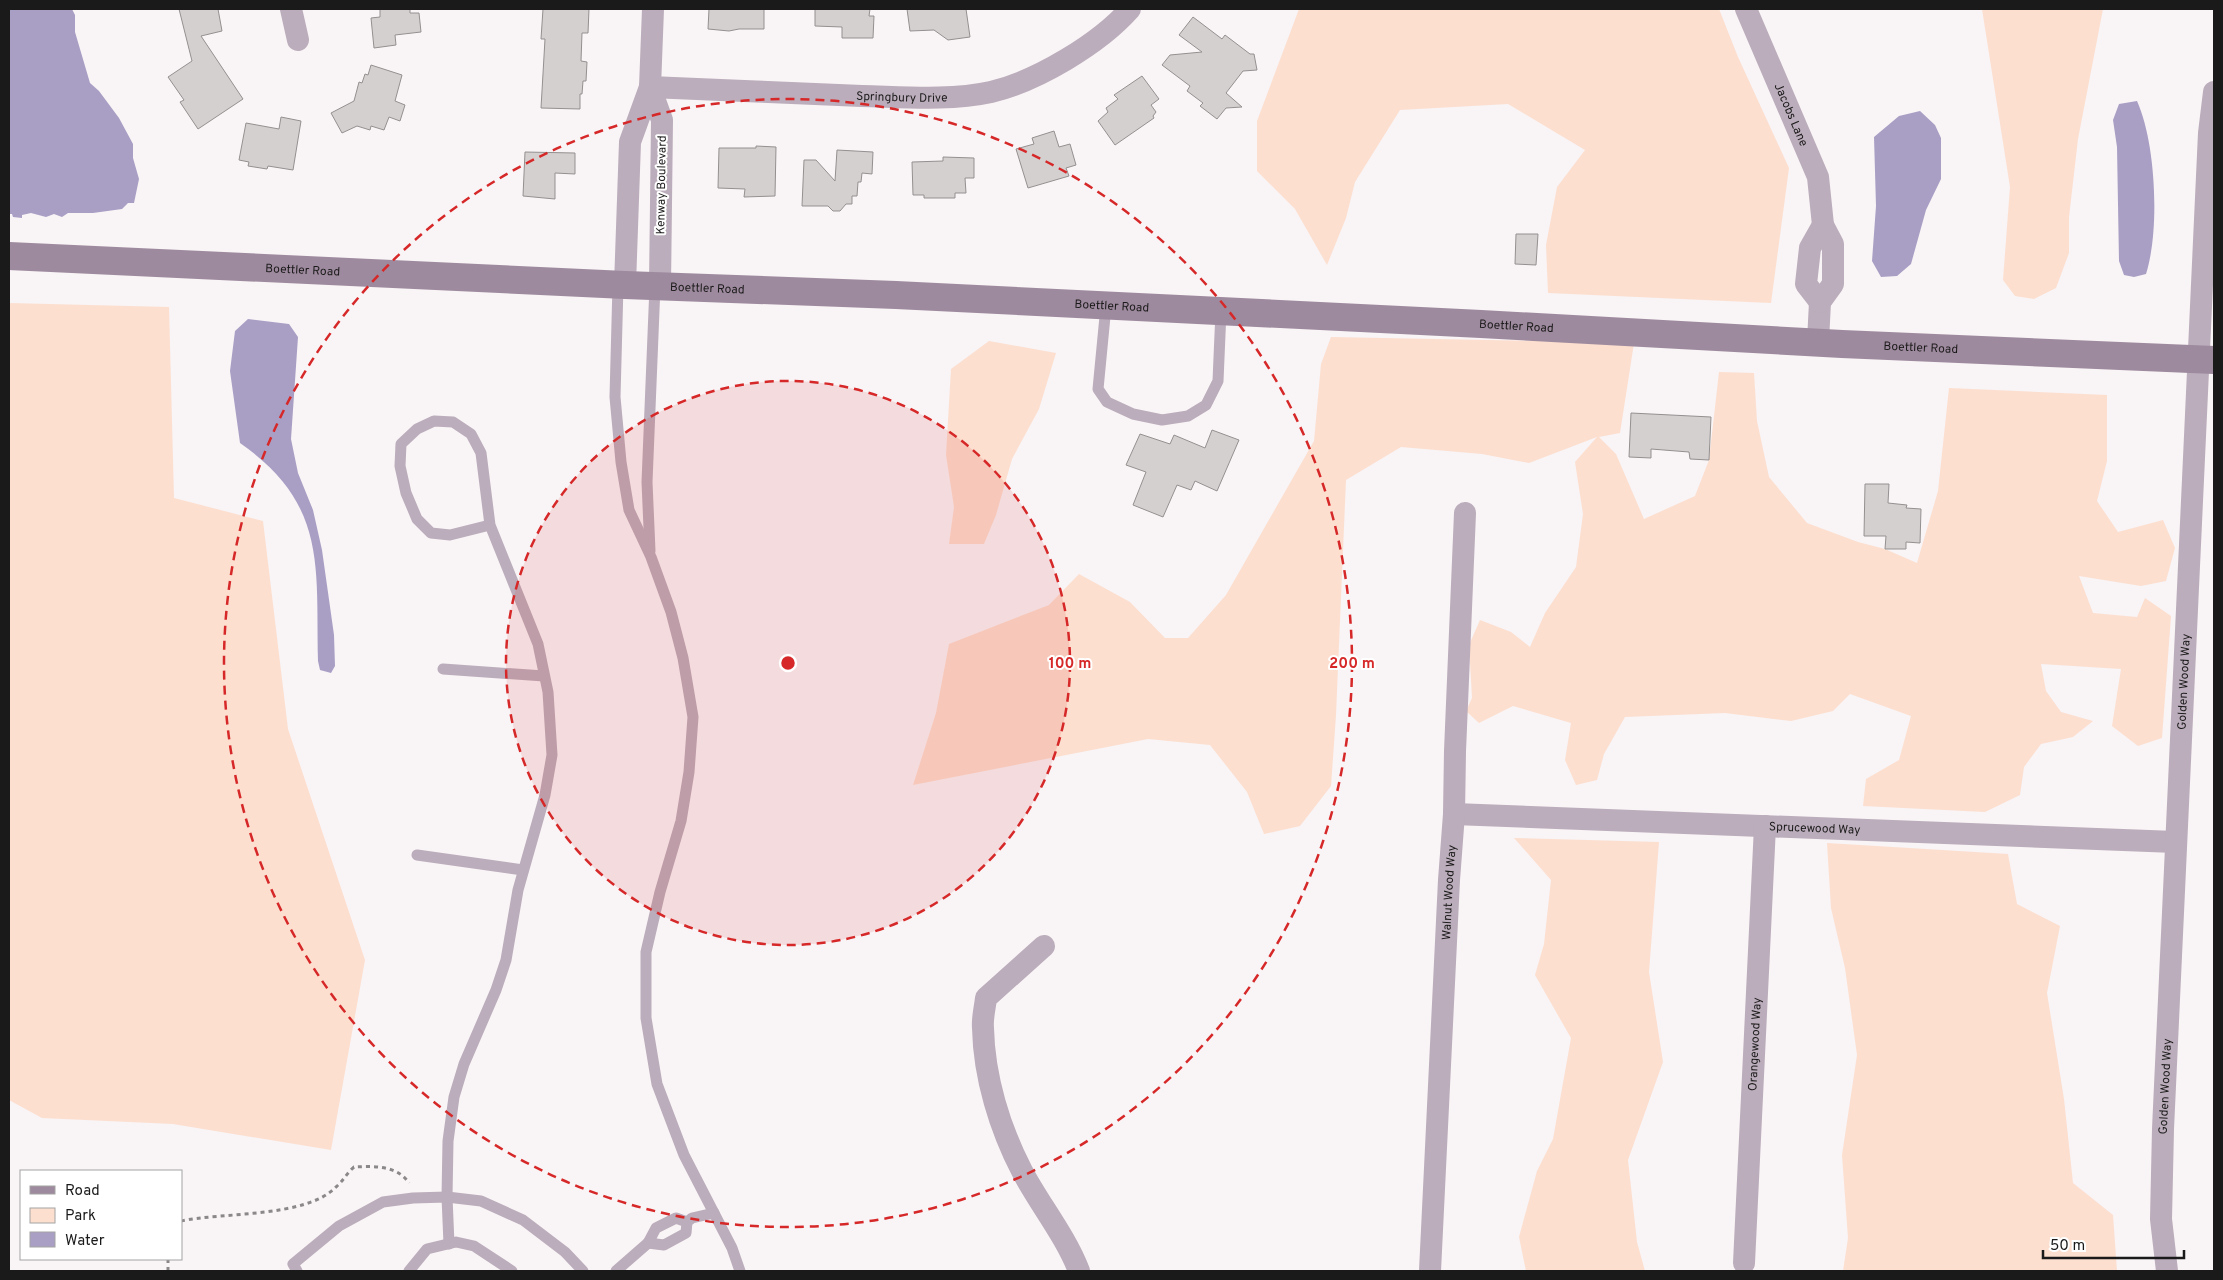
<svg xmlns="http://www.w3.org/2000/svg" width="2223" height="1280" viewBox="0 0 2223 1280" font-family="Overpass,sans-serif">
	<rect width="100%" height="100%" fill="#f9f4f6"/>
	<g fill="#fcdfcf">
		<polygon points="1299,9 1719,9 1738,57 1789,168 1771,303 1548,293 1546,245 1557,187 1585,150 1508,104 1400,110 1355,182 1346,218 1327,265 1295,209 1257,171 1257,121"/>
		<polygon points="1982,9 2103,9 2078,139 2069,217 2069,253 2056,288 2034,299 2015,296 2003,280 2010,187"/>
		<polygon points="9,303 169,307 174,498 263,521 288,729 365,960 331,1150 173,1124 42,1118 9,1100"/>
		<polygon points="1331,337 1634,343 1620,433 1599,437 1616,454 1644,519 1695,496 1709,460 1719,372 1754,373 1757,421 1769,477 1807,523 1858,542 1885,549 1917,563 1938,491 1949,388 2107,395 2107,461 2097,501 2118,532 2163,520 2175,548 2166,581 2141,586 2079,576 2093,613 2137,617 2145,598 2171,616 2162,738 2138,746 2112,726 2121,669 2041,664 2046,691 2061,712 2093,721 2073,737 2041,744 2024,767 2020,795 1985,812 1863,806 1866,779 1899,760 1911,716 1850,694 1833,711 1791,721 1725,713 1625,717 1604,754 1597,780 1576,785 1565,760 1571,723 1513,706 1479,723 1466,711 1472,698 1469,645 1480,620 1511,632 1530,647 1545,613 1576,567 1583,514 1575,462 1597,437 1529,463 1482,454 1401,447 1346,480 1336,715 1331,786 1300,826 1264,834 1247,792 1210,745 1148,739 913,785 936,713 949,644 1049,605 1079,574 1130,602 1165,638 1188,638 1226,595 1314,441 1321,364"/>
		<polygon points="989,341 1056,353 1039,409 1012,459 996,515 984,544 949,544 954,507 946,455 951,369"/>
		<polygon points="1514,838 1659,842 1649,972 1663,1062 1628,1160 1637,1242 1645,1271 1526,1271 1519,1237 1537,1171 1553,1139 1571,1038 1535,975 1544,944 1551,880"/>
		<polygon points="1827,843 2008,854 2017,904 2060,926 2047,993 2064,1099 2073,1183 2113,1215 2117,1271 1843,1271 1848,1238 1842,1155 1857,1055 1845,968 1831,908"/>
	</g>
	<g fill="#a99fc5">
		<polygon points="9,9 72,9 75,15 75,32 90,83 99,91 119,118 133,144 133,158 139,179 134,203 128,203 122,209 93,213 68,213 62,217 54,214 46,217 31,213 22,215 22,218 13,217 12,214 9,214"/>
		<path d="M2137,101C2156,143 2160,230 2146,274L2134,277L2124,275L2119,261L2117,147L2113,120L2119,104Z"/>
		<polygon points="1920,111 1935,125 1941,138 1941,179 1926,210 1911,264 1897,276 1881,277 1872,261 1876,206 1874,137 1899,116"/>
		<path d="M248,319L289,324L298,337L291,439L298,473L313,510L322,550L334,635L335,666L331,673L320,670L318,661C316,565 327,504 240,443L230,371L235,331Z"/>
	</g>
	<g fill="#d5d0d0" stroke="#959090">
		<polygon points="179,9 218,9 222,31 201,36 243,99 198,129 180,102 184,100 168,77 192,61"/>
		<polygon points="380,9 410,9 410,13 419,13 421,32 395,35 396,45 374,48 371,18 380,17"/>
		<polygon points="543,9 589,9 588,33 582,33 581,61 587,62 586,81 583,81 582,94 580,94 580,109 541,108 545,39 541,39"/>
		<polygon points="709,9 764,9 764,29 739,29 729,31 708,29"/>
		<polygon points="815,9 870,9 869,16 874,16 873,38 842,38 842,27 815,26"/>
		<polygon points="907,9 966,9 970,37 948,40 934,30 910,31"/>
		<polygon points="1193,17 1222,39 1225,35 1250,54 1254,54 1257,70 1243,71 1226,93 1242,107 1226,108 1217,119 1200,106 1203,103 1187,91 1190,86 1162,65 1170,55 1202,52 1179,35"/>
		<polygon points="371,65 402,75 395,101 405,105 400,121 389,117 384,130 371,126 370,130 357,126 342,133 331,113 354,101 359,82 362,83 365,74 368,75"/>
		<polygon points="1142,76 1159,99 1151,105 1156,112 1153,116 1154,118 1115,145 1098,121 1108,112 1106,108 1118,99 1114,95"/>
		<polygon points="281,117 301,121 293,170 268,166 267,169 248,166 249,162 239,160 246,123 279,129"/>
		<polygon points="1054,131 1059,147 1070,144 1076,165 1066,168 1069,176 1028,188 1016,149 1034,144 1032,138"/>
		<polygon points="756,146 776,147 775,196 744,197 745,189 718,188 719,148 756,148"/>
		<polygon points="837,150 873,152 872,174 862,173 861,182 858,182 857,196 852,196 852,204 846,204 840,211 833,211 828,206 802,206 804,160 816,160 835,181"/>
		<polygon points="525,152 575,153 575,174 555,173 555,199 523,196"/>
		<polygon points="943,157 974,158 974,178 965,178 966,193 955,193 955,198 924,198 924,195 913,195 912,162 943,161"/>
		<polygon points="1516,234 1538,234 1536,265 1515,264"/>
		<polygon points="1631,413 1711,417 1709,460 1690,459 1689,452 1651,449 1651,458 1629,457"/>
		<polygon points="1212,430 1239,440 1217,491 1195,481 1191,490 1177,485 1163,517 1133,505 1146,472 1126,465 1140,434 1170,444 1174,435 1205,448"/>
		<polygon points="1865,484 1889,484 1888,503 1907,505 1906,508 1921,509 1920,543 1906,542 1906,549 1885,549 1886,536 1864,536"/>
	</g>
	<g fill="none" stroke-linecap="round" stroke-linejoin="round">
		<g stroke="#8b8889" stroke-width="3" stroke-dasharray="4 4" stroke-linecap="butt">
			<path d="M181,1221C223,1212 306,1218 336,1187C343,1181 347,1173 354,1167C373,1166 397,1165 409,1183"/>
			<polyline points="168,1271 168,1259"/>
		</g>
		<g stroke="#bbadbb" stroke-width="11">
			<polyline points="618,285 615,397 621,462 629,510 651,557 671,612 683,658 693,717 689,772 681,821 660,892 646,952 646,1018 657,1084 684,1155 732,1248 740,1271"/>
			<polyline points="1106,306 1098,389 1107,402 1133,414 1162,420 1188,416 1206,405 1218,381 1221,311"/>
			<polyline points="650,551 647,482 655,286"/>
			<polyline points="443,669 544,676"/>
			<polyline points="417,855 523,870"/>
			<polyline points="687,1222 686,1233 664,1245 648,1243 656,1228 676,1218 687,1222 692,1218 714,1213"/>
			<polyline points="449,1244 447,1197 448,1141 454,1097 464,1064 496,990 506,960 518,890 545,795 552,755 548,692 538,644 490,525 481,453 471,434 453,422 434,421 417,429 401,444 400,466 406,493 417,519 431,533 450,535 490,525"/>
			<polyline points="297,1271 293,1264 339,1226 383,1202 413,1198 447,1197 481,1201 523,1220 565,1252 583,1271"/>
			<polyline points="409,1271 427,1249 456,1242 474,1246 512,1271"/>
			<polyline points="616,1271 648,1243"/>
		</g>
		<g stroke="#bbadbb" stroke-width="22">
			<polyline points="291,9 298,40"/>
			<path id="s1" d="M1746,9L1818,177L1823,225L1833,244V284L1820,302L1818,341"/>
			<path id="s2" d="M650,87C721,90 791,93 862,96C904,97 950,101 991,92C1037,81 1099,44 1130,9"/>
			<polyline points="650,87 662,120 660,286"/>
			<polyline points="625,285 630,142 650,87 653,9"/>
			<polyline points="1820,302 1806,284 1810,248 1823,225"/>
			<path id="s3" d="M1454,814L2175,842"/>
			<path d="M1044,946L986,998C985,1008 982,1018 983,1028C984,1077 1000,1129 1022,1171C1040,1205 1065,1235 1079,1271"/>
			<path id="s4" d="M1744,1263L1765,826"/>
			<path id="s5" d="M1430,1271L1449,880L1454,814L1455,751L1465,513"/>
			<path id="s6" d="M2167,1271L2161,1219L2163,1129L2209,133L2214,92"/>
		</g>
		<path stroke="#9e8a9e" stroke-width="28" id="s7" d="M9,256L625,285L896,295L1481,324L1842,344L2214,360"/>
	</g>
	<circle cx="788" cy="663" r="282" fill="#d62828" fill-opacity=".12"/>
	<g fill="none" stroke="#d62828" stroke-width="2.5" stroke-dasharray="9 6">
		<circle cx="788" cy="663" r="282"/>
		<circle cx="788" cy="663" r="564"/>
	</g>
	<g text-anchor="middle" stroke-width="4" stroke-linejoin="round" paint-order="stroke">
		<g font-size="12" fill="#1b1a1a" stroke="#fff">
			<text dy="4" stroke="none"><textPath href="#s2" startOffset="252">Springbury Drive</textPath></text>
			<text dy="4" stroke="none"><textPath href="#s1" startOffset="115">Jacobs Lane</textPath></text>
			<text transform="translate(661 185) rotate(-89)" y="4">Kenway Boulevard</text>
			<text dy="4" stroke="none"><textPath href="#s7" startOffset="294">Boettler Road</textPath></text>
			<text dy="4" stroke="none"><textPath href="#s7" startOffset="699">Boettler Road</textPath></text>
			<text dy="4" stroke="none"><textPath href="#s7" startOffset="1104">Boettler Road</textPath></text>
			<text dy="4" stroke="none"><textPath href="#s7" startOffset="1509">Boettler Road</textPath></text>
			<text dy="4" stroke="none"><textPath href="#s7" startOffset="1914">Boettler Road</textPath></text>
			<text dy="4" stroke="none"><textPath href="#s6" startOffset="590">Golden Wood Way</textPath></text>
			<text dy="4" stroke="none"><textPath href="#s3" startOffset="361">Sprucewood Way</textPath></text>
			<text dy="4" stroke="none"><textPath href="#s5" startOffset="379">Walnut Wood Way</textPath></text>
			<text dy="4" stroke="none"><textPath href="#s4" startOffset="219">Orangewood Way</textPath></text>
			<text dy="4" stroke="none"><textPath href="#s6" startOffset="185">Golden Wood Way</textPath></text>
		</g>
	</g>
	<circle cx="788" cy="663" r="8" fill="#d62828" stroke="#fff" stroke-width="2.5"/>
	<g font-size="15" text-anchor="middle" font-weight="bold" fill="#d62828" stroke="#fff" stroke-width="4" stroke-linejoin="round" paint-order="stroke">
		<text x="1070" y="668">100 m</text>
		<text x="1352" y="668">200 m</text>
	</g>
	<rect width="2223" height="1280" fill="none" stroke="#1b1a1a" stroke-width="20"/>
	<rect x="20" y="1170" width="162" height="90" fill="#ffffff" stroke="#a4a3a3"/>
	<rect x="30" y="1186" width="25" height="8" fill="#9e8a9e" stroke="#a4a3a3"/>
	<text x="65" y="1195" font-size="15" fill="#1b1a1a">Road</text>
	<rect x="30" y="1208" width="25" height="15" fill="#fcdfcf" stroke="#a4a3a3"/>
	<text x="65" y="1220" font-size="15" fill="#1b1a1a">Park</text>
	<rect x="30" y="1232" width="25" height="15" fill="#a99fc5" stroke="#a4a3a3"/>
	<text x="65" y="1245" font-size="15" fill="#1b1a1a">Water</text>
	<path d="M2043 1250v8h141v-8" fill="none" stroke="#1b1a1a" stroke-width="2.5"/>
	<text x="2050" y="1250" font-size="15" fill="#1b1a1a" stroke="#ffffff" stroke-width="4" paint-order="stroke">50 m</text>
</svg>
